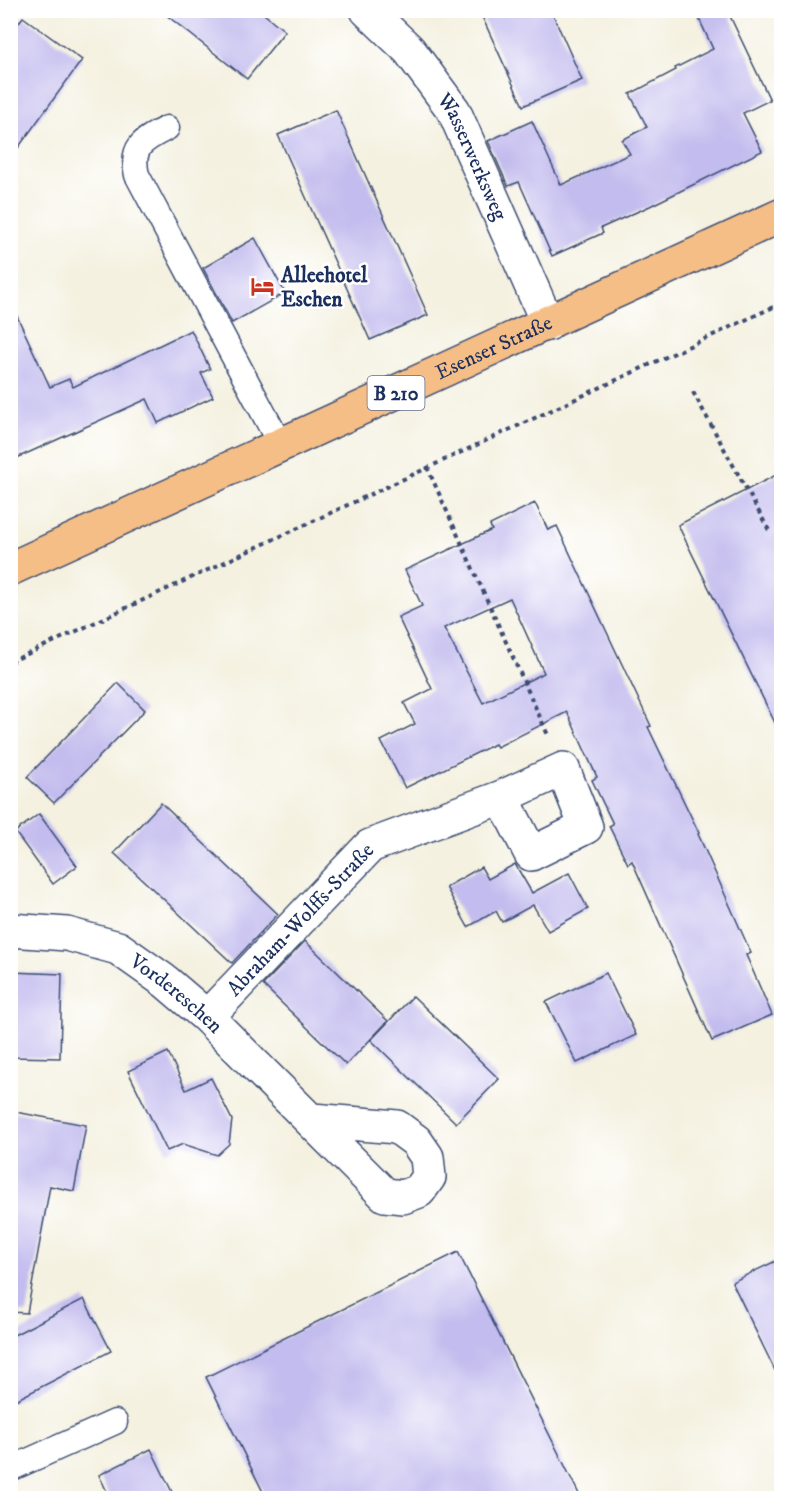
<svg xmlns="http://www.w3.org/2000/svg" width="792" height="1509" viewBox="0 0 792 1509" font-family="'IM FELL DW Pica',serif">
	<rect width="100%" height="100%" fill="#fff"/>
	<filter id="ink" filterUnits="userSpaceOnUse"><feTurbulence type="fractalNoise" baseFrequency=".0167" numOctaves="2"/><feDisplacementMap in="SourceGraphic" scale="12" xChannelSelector="R" yChannelSelector="G"/><feConvolveMatrix kernelMatrix="1 2 1 2 8 2 1 2 1" color-interpolation-filters="sRGB"/></filter>
	<filter id="wash" filterUnits="userSpaceOnUse"><feTurbulence type="fractalNoise" baseFrequency=".008" numOctaves="4" result="noise"/><feDisplacementMap in="SourceGraphic" scale="24" xChannelSelector="R" yChannelSelector="G"/><feGaussianBlur stdDeviation="1.35" result="paint"/><feColorMatrix in="noise" values="0 0 0 0 0 0 0 0 0 0 0 0 0 0 0 0 0 1.4 0 .05"/><feComposite in="paint" operator="in"/></filter>
	<g filter="url(#wash)">
		<rect width="100%" height="100%" fill="#f4f1e0"/>
		<g id="blocks">
			<g fill="#c3bcee" fill-rule="evenodd">
				<polygon points="160,10 259,10 285,31 247,79"/>
				<polygon points="479,10 551,10 582,80 523,106"/>
				<polygon points="695,10 727,10 770,100 743,113 762,151 650,206 601,228 603,233 552,256 519,182 508,186 488,141 532,121 561,185 630,154 622,140 647,127 630,94 676,70 675,68 713,49"/>
				<polygon points="23,17 82,60 10,159 10,34"/>
				<polygon points="336,110 428,315 370,340 278,135"/>
				<polygon points="255,238 285,293 232,323 203,268"/>
				<polygon points="10,301 50,387 69,379 73,387 191,330 210,369 201,373 213,397 158,423 147,399 10,461"/>
				<polygon points="782,472 782,737 678,525"/>
				<path d="M535,503L548,530L557,526L651,726L648,727L699,833L698,834L751,953L746,955L772,1015L712,1041L632,861L628,864L609,826L613,824L592,780L597,777L567,712L497,747L495,744L405,788L381,741L415,724L404,703L432,689L398,617L422,606L405,570L492,530L490,525ZM510,598L544,673L483,703L444,628Z"/>
				<polygon points="118,683 145,710 54,803 27,777"/>
				<polygon points="161,803 278,914 232,963 114,853"/>
				<polygon points="39,814 77,866 53,884 15,832"/>
				<polygon points="515,864 532,893 569,873 588,909 548,931 533,905 502,922 496,911 468,927 446,887 481,867 488,879"/>
				<polygon points="305,941 388,1021 346,1065 263,985"/>
				<polygon points="10,972 62,974 60,1058 10,1057"/>
				<polygon points="606,973 636,1035 577,1063 546,1002"/>
				<polygon points="413,996 499,1079 456,1123 371,1040"/>
				<polygon points="168,1052 186,1090 211,1078 232,1120 229,1144 217,1155 183,1144 167,1151 128,1071"/>
				<polygon points="10,1111 86,1125 74,1191 50,1186 27,1313 10,1312"/>
				<polygon points="458,1252 581,1498 266,1498 206,1377"/>
				<polygon points="782,1258 782,1385 732,1282"/>
				<polygon points="84,1299 111,1351 10,1403 10,1337"/>
				<polygon points="151,1449 175,1498 110,1498 99,1475"/>
			</g>
		</g>
	</g>
	<g filter="url(#ink)">
		<use href="#blocks" fill-opacity="0" stroke="#3c4c72" stroke-width="1.5"/>
		<g fill="none" stroke-linecap="round" stroke-linejoin="round">
			<defs>
				<g id="lane">
					<path d="M167,128C144,140 130,146 137,175L281,446"/>
					<polyline points="10,1469 115,1422"/>
				</g>
				<g id="street">
					<path id="s1" d="M367,10L409,50L454,111L548,324"/>
					<path id="s2" d="M10,930L67,934L118,948L166,982L207,1017L385,1195L403,1197L419,1191L429,1177L427,1157L416,1141L397,1127L312,1120"/>
					<path id="s3" d="M207,1017L370,846L502,797L563,769L586,827L531,854L502,797"/>
				</g>
				<g id="primary">
					<path id="s4" d="M10,569L782,215"/>
				</g>
			</defs>
			<use href="#lane" stroke="#3c4c72" stroke-width="27"/>
			<use href="#street" stroke="#3c4c72" stroke-width="36"/>
			<use href="#primary" stroke="#3c4c72" stroke-width="36"/>
			<g stroke="#3c4c72" stroke-width="4" stroke-dasharray="4.5 4.5" stroke-linecap="butt">
				<polyline points="693,392 771,534"/>
				<polyline points="427,467 548,735"/>
				<polyline points="10,662 782,303"/>
			</g>
			<use href="#lane" stroke="#fff" stroke-width="24"/>
			<use href="#street" stroke="#fff" stroke-width="33"/>
			<use href="#primary" stroke="#f5be86" stroke-width="33"/>
		</g>
	</g>
	<defs>
		<symbol id="hotel-bare" viewBox="-9 -9 18 18"><path d="M-6-4.5h1.5V1H6V5H4.5V3h-9V5H-6ZM-4 0a1.8 1.8 0 1 1 3.6 0ZM.5 0V-2.5h3Q6-2.5 6 0Z" fill="#c8321e" stroke="#fff" stroke-width="2.5" paint-order="stroke"/></symbol>
	</defs>
	<g fill-rule="evenodd">
		<use href="#hotel-bare" x="246" y="270" width="33" height="33"/>
	</g>
	<g text-anchor="middle" stroke-width="5" stroke-linejoin="round" paint-order="stroke">
		<rect fill="#fff" stroke="#5f6d8e" stroke-width="1.5" x="367.5" y="376" width="57" height="34" rx="4.5"/>
		<g font-size="20" font-weight="bold" fill="#1b2f5e">
			<text x="396" y="400">B 210</text>
		</g>
		<g font-size="21" fill="#1b2f5e" stroke="#fff">
			<text dy="7" stroke="none"><textPath href="#s1" startOffset="183">Wasserwerksweg</textPath></text>
			<text dy="7" stroke="none"><textPath href="#s4" startOffset="532">Esenser Straße</textPath></text>
			<text dy="7" stroke="none"><textPath href="#s3" startOffset="135">Abraham-Wolffs-Straße</textPath></text>
			<text dy="7" stroke="none"><textPath href="#s2" startOffset="184">Vordereschen</textPath></text>
		</g>
		<g font-size="21" font-weight="bold" fill="#1b2f5e" stroke="#fff" text-anchor="start">
			<text x="281" y="282">Alleehotel<tspan x="281" dy="24">Eschen</tspan></text>
		</g>
	</g>
	<rect width="792" height="1509" fill="none" stroke="#fff" stroke-width="36"/>
</svg>
